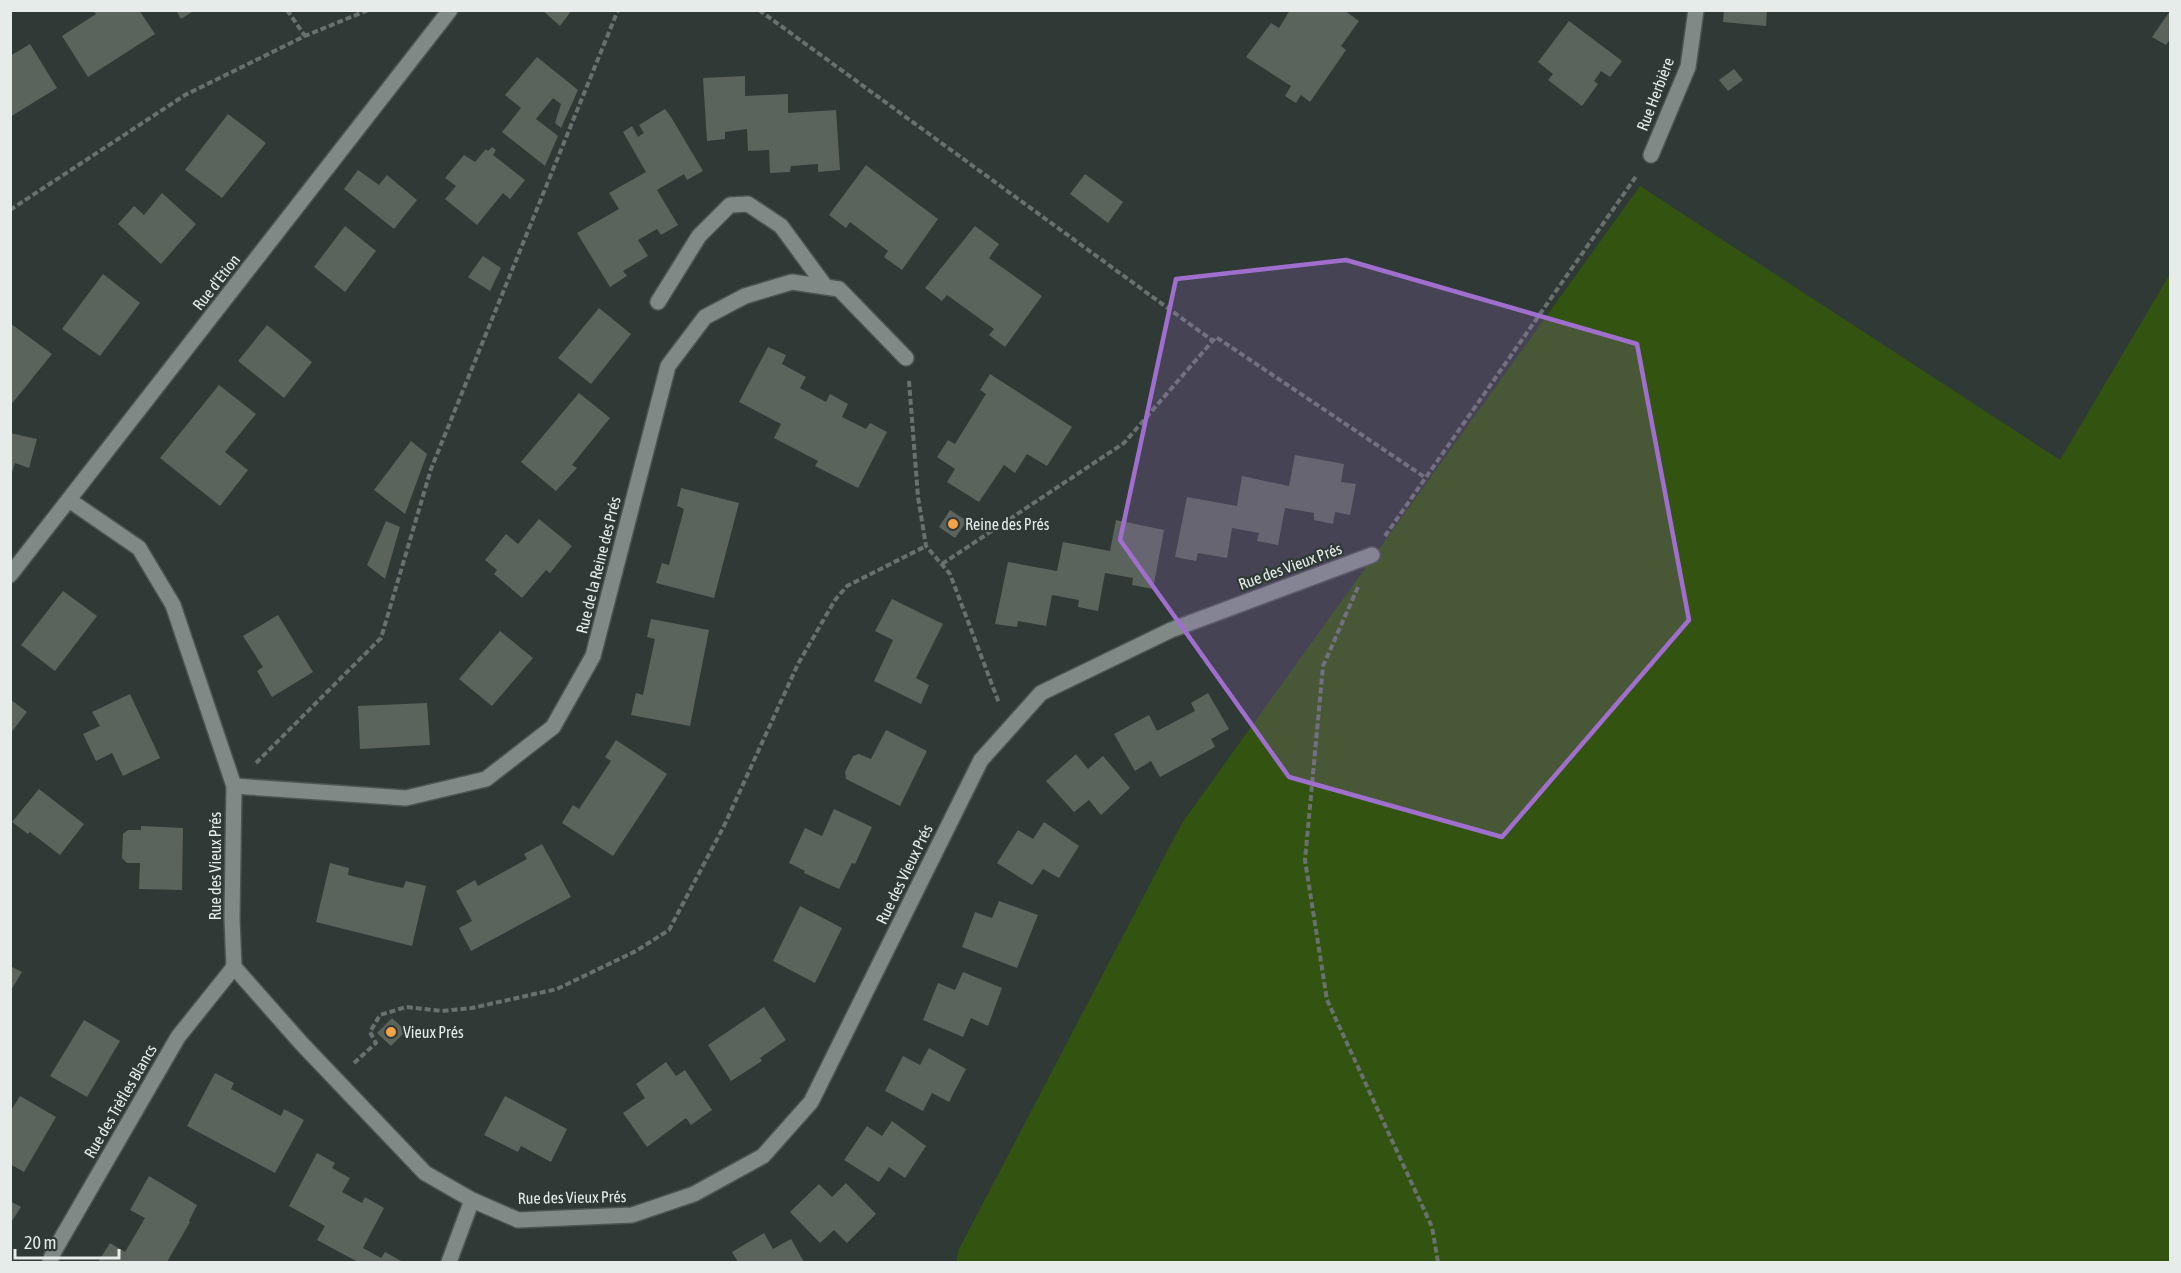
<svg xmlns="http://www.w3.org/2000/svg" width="2181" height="1273" viewBox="0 0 2181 1273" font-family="'Asap Condensed',sans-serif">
	<rect width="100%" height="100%" fill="#2f3936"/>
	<polygon fill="#335311" points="1640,186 2060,460 2170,274 2170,1262 956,1262 959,1249 1182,823"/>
	<g fill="#5b635d">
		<polygon points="96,10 139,10 155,34 88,77 62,36 96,14 94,12"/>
		<polygon points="176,10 195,10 181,19"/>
		<polygon points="542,10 572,10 560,26"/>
		<polygon points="1290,10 1344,10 1359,21 1341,46 1346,50 1310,102 1301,95 1296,103 1285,96 1291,86 1246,57 1271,23 1279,28"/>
		<polygon points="1724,10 1767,10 1766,26 1723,22"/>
		<polygon points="2170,11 2170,39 2166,45 2152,37"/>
		<polygon points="1569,21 1622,61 1610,77 1601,71 1594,81 1598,84 1582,106 1548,80 1553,74 1538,62"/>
		<polygon points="30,44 57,88 10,117 10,56"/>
		<polygon points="537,57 578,90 561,128 555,123 561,104 553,98 536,119 558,136 545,166 502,132 521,108 505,95"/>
		<polygon points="1734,69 1743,80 1728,91 1719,80"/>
		<polygon points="745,76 745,96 788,94 788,113 836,110 840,170 818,172 818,164 791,166 790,172 770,173 769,150 748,151 747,129 725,132 725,139 707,141 703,78"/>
		<polygon points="665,109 671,117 703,171 687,180 684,174 657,190 678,225 661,235 657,229 638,240 648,256 623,271 627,276 610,287 577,233 619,209 609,193 646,172 623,132 632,126 638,137 644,133 639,125"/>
		<polygon points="228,114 266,143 222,198 185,170"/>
		<polygon points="492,147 496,150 493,155 525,180 510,199 503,193 477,225 445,199 456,186 445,178 464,155 475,162 486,149 488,151"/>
		<polygon points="866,165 938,219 902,270 884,257 888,251 850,222 846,228 829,215"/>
		<polygon points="358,170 379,185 387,175 417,200 394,229 344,189"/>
		<polygon points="1085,174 1123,202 1108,223 1070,194"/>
		<polygon points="162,193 196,224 161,264 118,224 134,206 144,215"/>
		<polygon points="345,226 376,251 345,292 314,267"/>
		<polygon points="975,226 999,244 989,258 1042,296 1005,347 989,335 994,329 947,295 942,301 925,288"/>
		<polygon points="483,256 501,268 490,291 468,277"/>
		<polygon points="103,274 140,303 100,356 62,329"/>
		<polygon points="599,308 631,334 591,384 558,358"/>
		<polygon points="10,323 52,354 10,406"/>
		<polygon points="267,325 312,362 284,398 238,361"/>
		<polygon points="768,347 786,355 782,364 806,377 800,388 826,402 830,394 848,404 842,417 866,429 870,423 887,432 858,488 815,466 818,461 774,438 781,424 739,402"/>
		<polygon points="990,374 1072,427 1047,466 1027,454 1015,473 1004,465 979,502 947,482 955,469 937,457 948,440 955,444 986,394 980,390"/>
		<polygon points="219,385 256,414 225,452 248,470 220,506 160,458"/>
		<polygon points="579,393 610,418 572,465 577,468 556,491 521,462"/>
		<polygon points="10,433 37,439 29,468 15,463 11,475"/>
		<polygon points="411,441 427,454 405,514 374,490"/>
		<polygon points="1295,455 1344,464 1341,482 1356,484 1350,515 1335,512 1333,524 1314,520 1314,513 1285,508 1278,545 1257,541 1259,533 1232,528 1227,558 1198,553 1196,561 1175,557 1187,497 1237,506 1242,476 1289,486"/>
		<polygon points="681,488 739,503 714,598 656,583 662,563 669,565 684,509 677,506"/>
		<polygon points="950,510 967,521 955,538 939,527"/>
		<polygon points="539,519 572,546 550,573 546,570 522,598 494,574 497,570 485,560 506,534 518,544"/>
		<polygon points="1116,520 1164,530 1153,589 1132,585 1133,578 1105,573 1098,611 1078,607 1079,600 1052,595 1046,626 1018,621 1017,627 995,624 1008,562 1057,571 1063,542 1110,551"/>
		<polygon points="386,521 400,527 385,579 367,565"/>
		<polygon points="63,591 97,616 55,671 21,645"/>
		<polygon points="892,599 943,624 916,678 929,685 921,704 874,681 893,640 875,631"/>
		<polygon points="278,615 313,672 272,697 257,671 263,667 243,636"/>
		<polygon points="651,619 709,630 690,726 631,715 636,693 643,695 655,639 647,637"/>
		<polygon points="500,631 533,658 492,706 459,679"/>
		<polygon points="1208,693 1229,729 1211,739 1215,747 1160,777 1151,761 1135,771 1114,734 1149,715 1157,731 1195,711 1191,703"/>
		<polygon points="130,694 160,758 123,776 112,753 96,761 83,734 100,726 92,712"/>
		<polygon points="10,699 27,712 10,734"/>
		<polygon points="427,703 430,745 360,749 358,706"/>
		<polygon points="886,730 927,751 900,806 846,779 845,772 853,756 859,754 871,759"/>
		<polygon points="616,740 667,774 613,856 562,823 573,805 579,809 611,761 605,757"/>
		<polygon points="1076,754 1088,769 1103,756 1130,788 1101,815 1089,800 1074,812 1046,781"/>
		<polygon points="39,789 84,824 60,855 30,832 28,834 12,822"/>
		<polygon points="834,809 872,827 855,864 852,863 839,889 804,873 805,871 789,863 805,828 822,836"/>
		<polygon points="1044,822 1079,846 1059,878 1043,869 1032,885 997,863 1018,830 1033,839"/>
		<polygon points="141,826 183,828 182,890 139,889 140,863 127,863 122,858 123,834 128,830 141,830"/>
		<polygon points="542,844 571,897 471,951 459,928 472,921 456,891 475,880 478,886 527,859 524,854"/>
		<polygon points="330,863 349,868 348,875 376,882 403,888 406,881 426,886 412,946 316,922"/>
		<polygon points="999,901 1038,915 1017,968 962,947 975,912 992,918"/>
		<polygon points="800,906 842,928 815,983 773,961"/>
		<polygon points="10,966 22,972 10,992"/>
		<polygon points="963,972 1002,988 988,1026 971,1018 963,1037 923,1020 938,983 955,990"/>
		<polygon points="764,1007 786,1040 760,1058 762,1061 731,1081 708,1045"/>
		<polygon points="392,1018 406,1031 391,1046 377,1033"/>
		<polygon points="84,1020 120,1041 87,1097 50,1076"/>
		<polygon points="929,1048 966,1069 949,1102 932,1093 923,1111 885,1091 903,1056 920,1065"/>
		<polygon points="666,1062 676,1076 685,1070 712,1110 691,1125 686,1118 647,1147 623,1113 645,1098 636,1084"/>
		<polygon points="215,1073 234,1083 231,1089 281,1116 284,1109 304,1120 275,1173 187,1126"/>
		<polygon points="20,1096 56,1117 24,1172 10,1164 10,1112"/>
		<polygon points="505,1096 567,1129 551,1162 521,1146 518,1152 484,1135"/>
		<polygon points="892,1121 926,1146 905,1178 889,1167 879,1182 844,1160 867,1126 882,1136"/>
		<polygon points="317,1153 335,1163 332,1168 350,1178 342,1192 362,1203 365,1197 384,1208 363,1248 381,1258 385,1252 403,1262 355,1262 356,1261 317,1240 325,1226 289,1206"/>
		<polygon points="149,1176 197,1205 189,1221 190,1222 167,1262 98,1262 110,1243 125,1252 145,1218 130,1210"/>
		<polygon points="846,1183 876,1214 847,1243 834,1230 820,1243 790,1212 819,1184 832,1197"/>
		<polygon points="10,1201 21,1207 10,1224"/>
		<polygon points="764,1233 773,1249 791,1239 804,1262 738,1262 732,1252"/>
	</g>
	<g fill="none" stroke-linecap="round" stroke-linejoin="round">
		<defs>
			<g id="minor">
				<polyline points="1651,155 1688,67 1696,10"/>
				<polyline points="658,302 699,236 730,205 748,204 781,226 825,286"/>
				<polyline points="69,500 139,548 173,605 234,786 232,919 234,967 302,1044 425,1173 472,1200 518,1220 632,1215 694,1194 763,1156 811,1102 981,760 1041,693 1171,630 1372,555"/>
				<polyline points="10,575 450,10"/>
				<polyline points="234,786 406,798 486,779 553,727 593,656 668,366 705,317 745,296 792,282 839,289 906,358"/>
				<polyline points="50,1262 53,1253 178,1037 234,967"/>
				<polyline points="449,1262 472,1200"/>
			</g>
		</defs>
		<use href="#minor" stroke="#4d5553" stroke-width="18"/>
		<g stroke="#68716e" stroke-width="4" stroke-dasharray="6 3" stroke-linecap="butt">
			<polyline points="287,10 305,36"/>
			<polyline points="759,10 1213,341"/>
			<polyline points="10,210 185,95 305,36 368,10"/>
			<polyline points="909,381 918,497 926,546 950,574 999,703"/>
			<polyline points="1385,536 1637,175"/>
			<polyline points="942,564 1124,443 1216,337 1426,478"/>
			<polyline points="1358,587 1323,666 1305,860 1327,1000 1432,1227 1438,1262"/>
			<polyline points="256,763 381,638 431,469 618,10"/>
			<polyline points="354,1063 376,1043 370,1032 380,1015 406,1007 442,1011 472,1008 557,989 636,951 669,930 724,826 798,664 835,600 847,586 926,546"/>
		</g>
		<use href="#minor" stroke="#7f8a87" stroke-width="15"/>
	</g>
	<path fill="#a06fce" fill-opacity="0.2" stroke="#a06fce" stroke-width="4.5" stroke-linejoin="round" d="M1346,260L1637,344L1689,620L1502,837L1289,777L1120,540L1176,279Z"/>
	<g fill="#f6a246" stroke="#2f3936" stroke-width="2">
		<circle cx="953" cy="524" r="6"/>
		<circle cx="391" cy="1032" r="6"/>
	</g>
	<g text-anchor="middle" stroke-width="4.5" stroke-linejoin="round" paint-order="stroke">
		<g font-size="16" fill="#e5ecea" stroke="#2f3936">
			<text transform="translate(1655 94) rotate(-69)" y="6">Rue Herbière</text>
			<text transform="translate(216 282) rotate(-52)" y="6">Rue d'Etion</text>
			<text transform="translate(598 565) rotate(-76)" y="6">Rue de la Reine des Prés</text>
			<text transform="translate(1290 566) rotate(-20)" y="6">Rue des Vieux Prés</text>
			<text transform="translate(215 866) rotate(-90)" y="6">Rue des Vieux Prés</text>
			<text transform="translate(904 874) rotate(-64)" y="6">Rue des Vieux Prés</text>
			<text transform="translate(120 1101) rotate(-60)" y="6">Rue des Trèfles Blancs</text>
			<text transform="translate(572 1197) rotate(-1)" y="6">Rue des Vieux Prés</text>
		</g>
		<g font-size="16" fill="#e5ecea" stroke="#2f3936" text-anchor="start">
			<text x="965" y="530">Reine des Prés</text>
			<text x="403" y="1038">Vieux Prés</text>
		</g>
	</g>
	<rect width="2181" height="1273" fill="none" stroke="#e5ecea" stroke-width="24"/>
	<path d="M15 1249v9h104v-9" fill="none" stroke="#e5ecea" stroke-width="3"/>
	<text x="24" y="1249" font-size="18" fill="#e5ecea" stroke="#2f3936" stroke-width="4.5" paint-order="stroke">20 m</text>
</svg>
